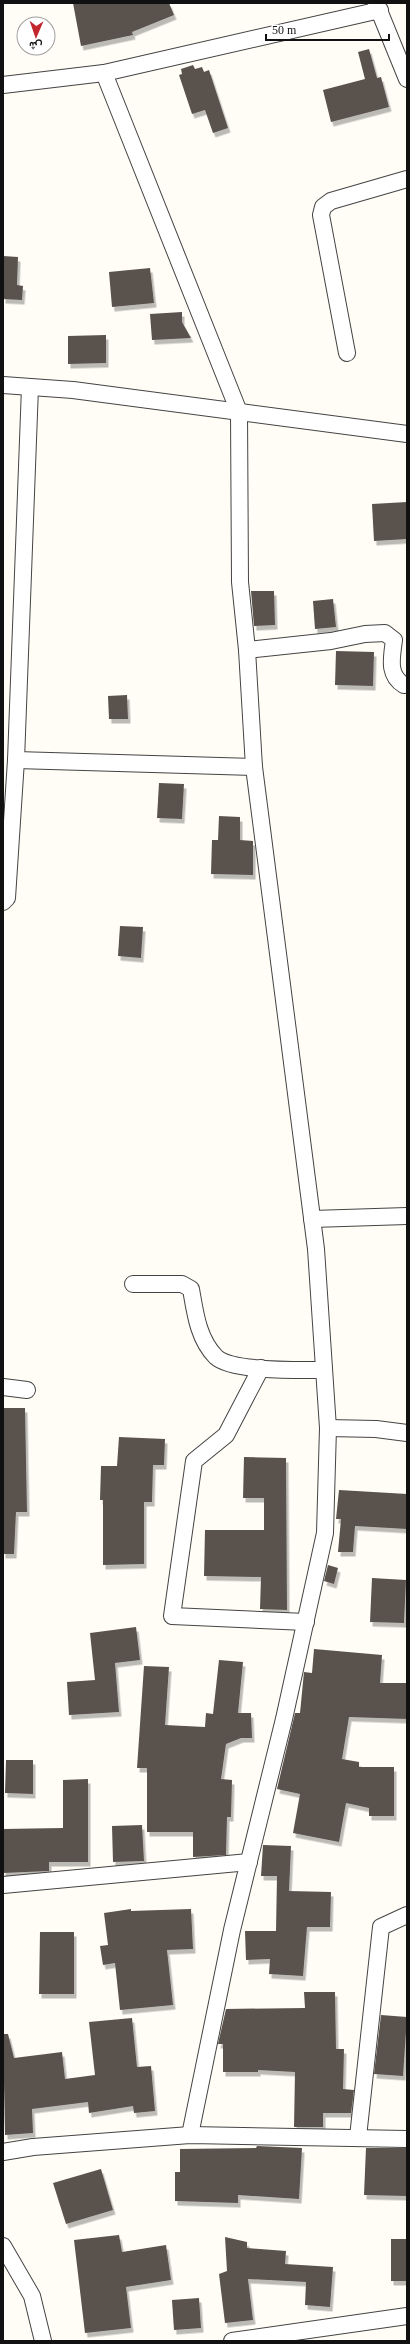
<svg xmlns="http://www.w3.org/2000/svg" width="410" height="2344" viewBox="0 0 410 2344" font-family="'Times New Roman',Vazirmatn,serif">
	<defs>
		<filter id="shadow"><feDropShadow dx="2.5" dy="4.5" stdDeviation="0" flood-color="#0004"/></filter>
	</defs>
	<rect width="100%" height="100%" fill="#fffdf5"/>
	<g fill="#5a524d" filter="url(#shadow)">
		<polygon points="73,3 169,3 174,15 132,32 133,35 81,46"/>
		<polygon points="369,49 377,78 381,77 389,107 331,122 323,90 365,79 358,52"/>
		<polygon points="193,65 195,69 202,67 204,72 209,70 228,128 213,133 205,110 192,114 179,75 182,74 181,69"/>
		<polygon points="3,256 18,257 17,285 23,286 22,300 3,299"/>
		<polygon points="150,268 154,303 112,307 109,272"/>
		<polygon points="182,312 182,322 191,338 152,340 150,314"/>
		<polygon points="106,335 106,363 68,364 68,336"/>
		<polygon points="407,502 407,539 374,541 372,504"/>
		<polygon points="251,591 274,591 275,625 254,626"/>
		<polygon points="333,599 336,627 315,629 313,601"/>
		<polygon points="336,651 374,652 373,686 335,685"/>
		<polygon points="127,695 128,719 109,719 108,696"/>
		<polygon points="159,783 184,784 182,819 157,818"/>
		<polygon points="219,816 240,817 240,840 253,841 253,875 211,874 212,840 218,840"/>
		<polygon points="120,926 143,927 141,958 118,956"/>
		<polygon points="3,1408 25,1408 27,1512 16,1512 14,1554 3,1554"/>
		<polygon points="119,1437 165,1439 164,1465 153,1465 152,1502 144,1502 144,1564 103,1565 103,1500 100,1500 101,1466 117,1466"/>
		<polygon points="244,1457 286,1458 287,1610 260,1609 261,1577 204,1576 205,1530 264,1530 264,1498 243,1498"/>
		<polygon points="339,1490 407,1494 407,1529 355,1526 353,1552 338,1552 341,1519 336,1519"/>
		<polygon points="328,1565 338,1568 334,1584 324,1581"/>
		<polygon points="372,1578 406,1580 404,1623 370,1622"/>
		<polygon points="136,1627 140,1660 115,1663 119,1712 69,1715 67,1682 95,1680 90,1633"/>
		<polygon points="314,1649 382,1655 380,1683 407,1683 407,1719 349,1717 342,1759 359,1762 359,1767 394,1767 394,1816 369,1816 369,1808 346,1803 339,1842 293,1833 300,1794 277,1789 295,1713 300,1713 304,1672 312,1673"/>
		<polygon points="219,1660 243,1662 238,1713 251,1713 252,1738 241,1738 226,1744 221,1779 232,1780 231,1817 227,1817 226,1855 193,1857 193,1832 147,1832 147,1768 137,1768 144,1666 169,1667 165,1725 205,1727 206,1713 213,1714"/>
		<polygon points="6,1760 33,1760 33,1794 5,1793"/>
		<polygon points="88,1779 88,1862 49,1862 49,1871 3,1873 3,1829 63,1828 63,1780"/>
		<polygon points="142,1825 144,1861 113,1862 112,1826"/>
		<polygon points="263,1845 291,1846 289,1891 331,1892 330,1927 307,1927 303,1976 269,1974 270,1959 246,1960 245,1931 276,1931 277,1876 261,1876"/>
		<polygon points="131,1909 131,1911 191,1909 193,1949 167,1950 173,2005 120,2010 115,1963 103,1965 100,1946 108,1945 104,1913"/>
		<polygon points="40,1932 74,1932 74,1994 39,1994"/>
		<polygon points="304,1992 335,1992 336,2049 344,2049 343,2089 354,2090 351,2113 323,2113 323,2127 294,2127 295,2072 258,2070 258,2072 223,2072 223,2044 218,2044 226,2009 305,2008"/>
		<polygon points="381,2015 407,2017 403,2076 374,2074"/>
		<polygon points="132,2018 137,2067 151,2066 155,2111 134,2113 133,2106 89,2113 88,2102 32,2109 33,2133 5,2135 3,2034 8,2034 14,2058 62,2052 65,2079 95,2075 89,2022"/>
		<polygon points="257,2146 302,2148 299,2199 238,2195 238,2203 175,2201 175,2172 180,2172 180,2149 256,2148"/>
		<polygon points="366,2148 407,2148 407,2196 364,2195"/>
		<polygon points="101,2169 113,2210 66,2224 53,2183"/>
		<polygon points="119,2235 122,2252 166,2245 171,2280 126,2287 131,2328 85,2333 74,2240"/>
		<polygon points="225,2237 247,2242 247,2248 286,2251 285,2264 333,2267 330,2307 305,2305 306,2282 248,2279 253,2320 225,2323 219,2274 227,2271"/>
		<rect x="391" y="2239" width="16" height="42"/>
		<polygon points="199,2298 201,2328 174,2330 172,2300"/>
	</g>
	<g fill="none" stroke-linecap="round" stroke-linejoin="round">
		<defs>
			<g id="street">
				<polyline points="376,3 407,79"/>
				<polyline points="104,73 239,412 240,582 247,650 254,767 316,1249 328,1428 325,1533 284,1719 232,1930 190,2135"/>
				<polyline points="3,85 104,73 380,10"/>
				<polyline points="347,353 321,215 323,207 331,201 407,179"/>
				<polyline points="3,385 73,390 407,434"/>
				<path d="M247,650L331,641L365,634L385,633L394,640C392,657 387,675 404,685"/>
				<polyline points="16,760 254,767"/>
				<polyline points="3,902 7,898 16,760 30,387"/>
				<polyline points="312,1219 407,1216"/>
				<path d="M133,1284H182L191,1289C195,1312 198,1339 216,1357C232,1372 301,1370 324,1370"/>
				<polyline points="261,1368 226,1435 194,1461 172,1616 306,1622"/>
				<polyline points="3,1387 27,1390"/>
				<polyline points="328,1428 376,1429 407,1433"/>
				<polyline points="3,1885 249,1862"/>
				<polyline points="358,2137 381,1927 407,1915"/>
				<polyline points="3,2152 33,2147 190,2135 407,2139"/>
				<polyline points="3,2246 32,2296 43,2341"/>
				<polyline points="232,2341 407,2316"/>
			</g>
		</defs>
		<use href="#street" stroke="#444" stroke-width="18"/>
		<use href="#street" stroke="#fff" stroke-width="16"/>
	</g>
	<rect width="410" height="2344" fill="none" stroke="#111111" stroke-width="8"/>
	<g transform="translate(36 36) rotate(182)"><circle r="19" fill="#ffffff" stroke="#a0a0a0"/>
	<path d="M0-3L7 15L0 10L-7 15Z" fill="#c4262e"/>
	<text y="-6" font-size="11" font-weight="bold" text-anchor="middle" fill="#111111">ش</text>
	</g>
	<path d="M266 34v6h123v-6" fill="none" stroke="#111111" stroke-width="2"/>
	<text x="272" y="34" font-size="12" fill="#111111" stroke="#ffffff" stroke-width="3" paint-order="stroke">50 m</text>
</svg>
